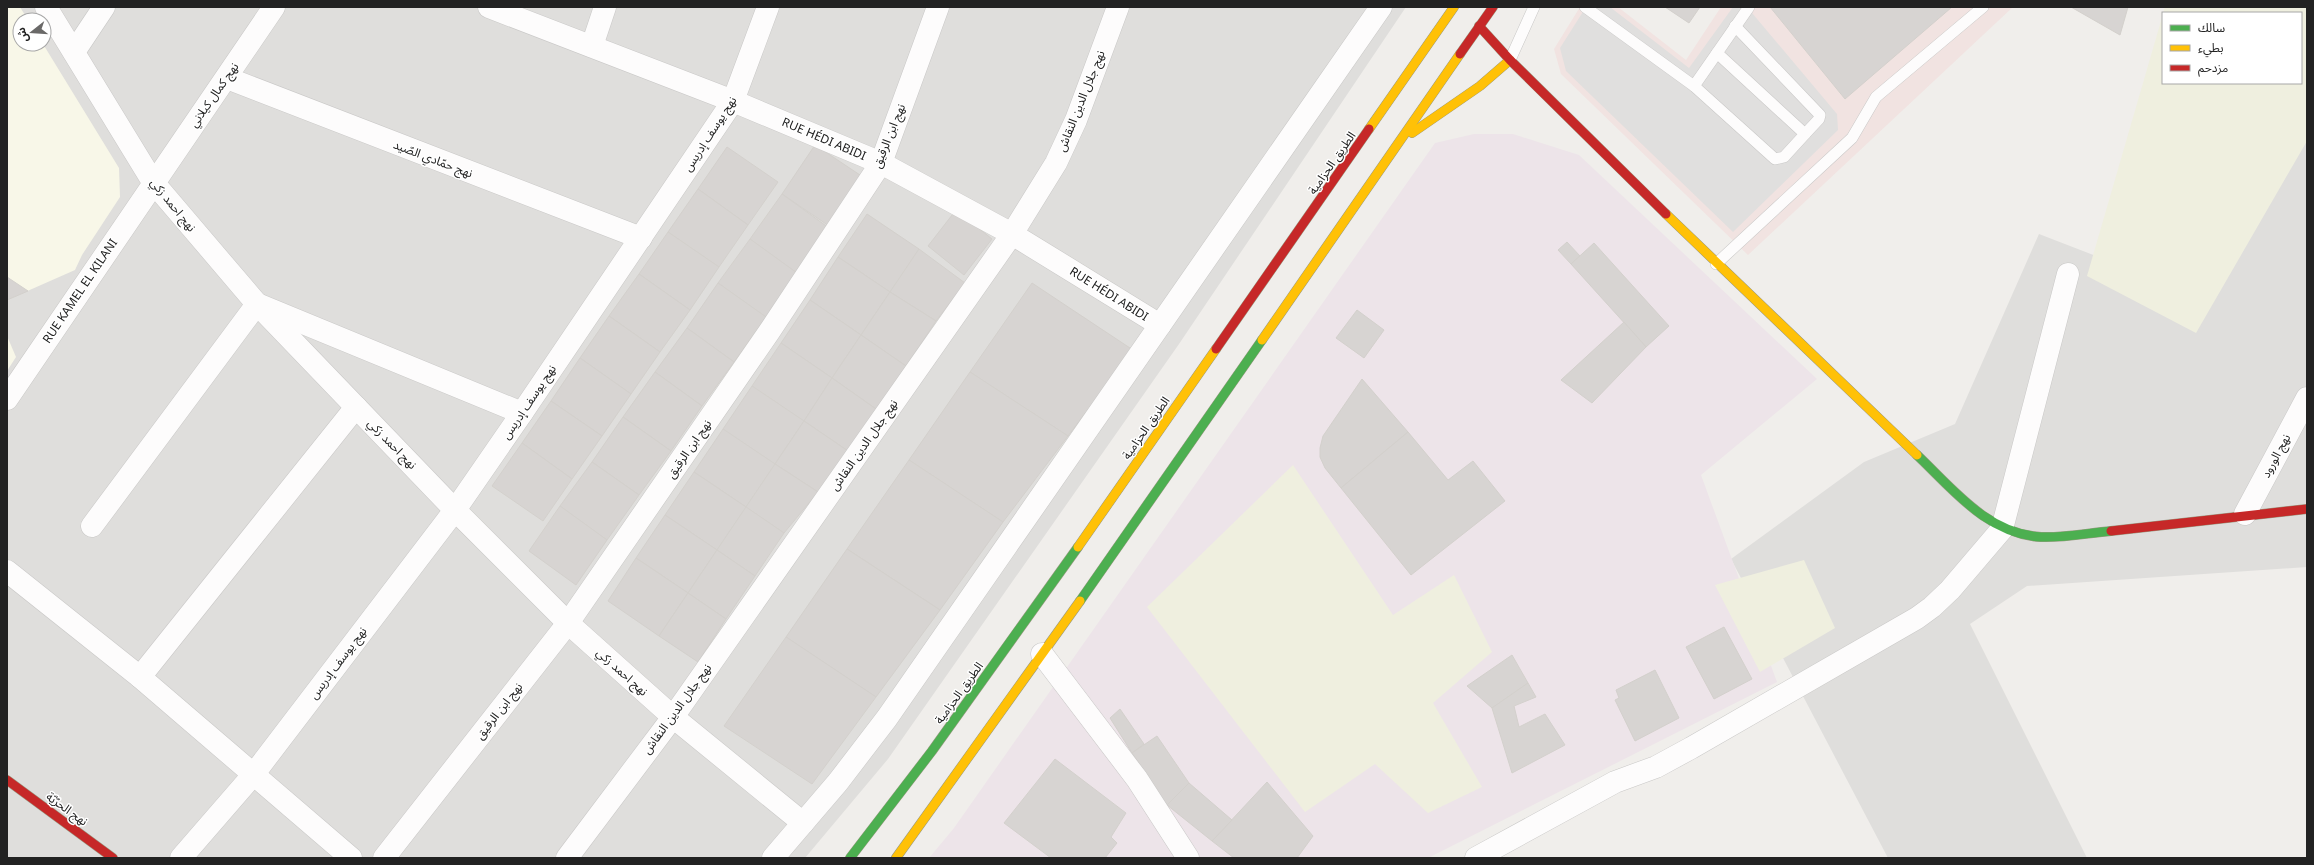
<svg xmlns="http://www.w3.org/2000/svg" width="2314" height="865" viewBox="0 0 2314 865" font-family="'Noto Sans','Noto Sans Arabic',sans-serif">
	<rect width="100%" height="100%" fill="#f0eeeb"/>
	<g fill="#dfdedc" fill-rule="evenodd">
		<path d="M7,7H1406L1179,344L888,759L805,858H7ZM20,20H44V44H20Z"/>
		<polygon points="2307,85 2307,567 2027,586 1970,624 2087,858 1888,858 1731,559 1864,462 1955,424 2039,234 2184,290"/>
	</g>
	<polygon fill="#f1e3e1" points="1580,7 1618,7 1686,60 1721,7 2013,7 1748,255 1561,74 1554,49"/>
	<polygon fill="#ede4e9" points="1474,134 1513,134 1579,155 1817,379 1701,475 1777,682 1428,858 929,858 954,828 1435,143"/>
	<g fill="#f8f7e8">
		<polygon points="7,7 20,7 28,20 20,20 20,44 43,44 119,168 120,197 82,255 75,270 7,300"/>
		<polygon points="7,336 16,357 7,371"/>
	</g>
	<g fill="#efefdf">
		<polygon points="2165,7 2307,7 2307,141 2196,333 2087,276 2163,14 2163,83 2301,83 2301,13 2163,13"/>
		<polygon points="1293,465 1393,615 1454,575 1492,652 1433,703 1482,787 1428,813 1375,764 1305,812 1147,607"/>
		<polygon points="1804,560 1835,628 1760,672 1715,585"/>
	</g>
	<polygon fill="#e0dfde" points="1586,7 1610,7 1689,68 1733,7 1747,7 1837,114 1838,130 1733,232 1566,71 1560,48"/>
	<g fill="#d7d4d2" stroke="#d3d0cc">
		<polygon points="1665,7 1700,7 1689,23"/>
		<polygon points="1770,7 1952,7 1845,99"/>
		<polygon points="2071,7 2128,7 2120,35"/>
		<polygon points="815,145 863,177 829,226 782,194"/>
		<polygon points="727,147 778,182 748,225 698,189"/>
		<polygon points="698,189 748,225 719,267 668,232"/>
		<polygon points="782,194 829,228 797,273 750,239"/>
		<polygon points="956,210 992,239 964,275 928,246"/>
		<polygon points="867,214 919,249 890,292 838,257"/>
		<polygon points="668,232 719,267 690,310 639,274"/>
		<polygon points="750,239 797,273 766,317 718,283"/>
		<polygon points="1567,242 1580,256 1571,264 1558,250"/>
		<polygon points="1594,243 1669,326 1646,347 1571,264"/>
		<polygon points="919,249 965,283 936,321 890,292"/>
		<polygon points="838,257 890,292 861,335 810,300"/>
		<polygon points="639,274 690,310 660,352 609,316"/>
		<polygon points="7,277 28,291 7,300"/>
		<polygon points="718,283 766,317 734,362 687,328"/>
		<polygon points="1032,283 1133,350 1068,436 970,372"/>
		<polygon points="890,292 936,321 906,366 861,335"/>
		<polygon points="810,300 861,335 832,378 781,343"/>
		<polygon points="1357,310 1384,330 1364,358 1336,338"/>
		<polygon points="609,316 660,352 631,394 580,358"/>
		<polygon points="1624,322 1646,347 1592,403 1561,380"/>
		<polygon points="687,328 734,362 702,406 655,372"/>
		<polygon points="861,335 906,366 876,409 832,378"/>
		<polygon points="781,343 832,378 804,421 752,386"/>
		<polygon points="580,358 631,394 602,436 551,401"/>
		<polygon points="655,372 702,406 671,451 623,417"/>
		<polygon points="970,372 1068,436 1003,522 909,460"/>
		<polygon points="832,378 876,409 848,451 804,421"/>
		<polygon points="1362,379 1408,432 1341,488 1325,468 1320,457 1320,448 1323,436"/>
		<polygon points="752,386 804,421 775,464 723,429"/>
		<polygon points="551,401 602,436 572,479 522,443"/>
		<polygon points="623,417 671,451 639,495 592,462"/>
		<polygon points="804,421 848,451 818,492 775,464"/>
		<polygon points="723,429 775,464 746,507 694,472"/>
		<polygon points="1408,432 1448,480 1473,461 1505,501 1411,575 1341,488"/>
		<polygon points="522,443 572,479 543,521 492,486"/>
		<polygon points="909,460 1003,522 940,610 847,549"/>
		<polygon points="592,462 639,495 607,540 560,506"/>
		<polygon points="775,464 818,492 784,533 746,507"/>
		<polygon points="694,472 746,507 717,550 665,515"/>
		<polygon points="560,506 607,540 576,585 529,551"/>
		<polygon points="746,507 784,533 755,576 717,550"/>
		<polygon points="665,515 717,550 688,593 636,558"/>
		<polygon points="847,549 940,610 876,697 786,637"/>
		<polygon points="717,550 755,576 726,619 688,593"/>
		<polygon points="636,558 688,593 659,636 608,601"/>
		<polygon points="688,593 726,619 698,662 659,636"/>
		<polygon points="1724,627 1752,679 1714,699 1686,647"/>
		<polygon points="786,637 876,697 812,784 724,726"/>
		<polygon points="1512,655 1528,683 1492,708 1467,686"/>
		<polygon points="1655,670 1679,718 1635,741 1615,700 1619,698 1616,690"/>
		<polygon points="1528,683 1536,697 1514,706 1519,727 1545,714 1565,745 1512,773 1492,708"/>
		<polygon points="1120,709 1144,744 1132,753 1110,718"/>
		<polygon points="1157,736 1189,783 1167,805 1132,753"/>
		<polygon points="1055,759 1126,813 1111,837 1117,843 1105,858 1051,858 1004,823"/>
		<polygon points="1267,782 1313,836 1297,858 1234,858 1212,841"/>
		<polygon points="1189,783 1232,820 1212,841 1167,805"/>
	</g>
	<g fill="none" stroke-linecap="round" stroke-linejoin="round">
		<defs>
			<g id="lane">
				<polyline points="1585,7 1694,86 1749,7"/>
				<polyline points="1735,26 1820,115 1819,119 1805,134"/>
				<polyline points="1510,60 1534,7"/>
				<polyline points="1694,86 1775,159 1784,157 1805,134 1717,53"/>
				<polyline points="1716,264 1852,138 1876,97 1983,7"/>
			</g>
			<g id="street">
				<polyline points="46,7 153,182 257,304 455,510 568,623 673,717 803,823"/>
				<polyline points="489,7 733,101 881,163 1012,234 1160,325"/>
				<polyline points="592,46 605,7"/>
				<polyline points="74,52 104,7"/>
				<polyline points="227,78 641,238"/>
				<polyline points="7,399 274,7"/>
				<polyline points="2245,514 2307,398"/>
				<polyline points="92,526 257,304 522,413"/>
				<polyline points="7,571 140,677 351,858"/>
				<polyline points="1042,654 1137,779 1188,858"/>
				<polyline points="140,677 356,407"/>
				<polyline points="181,858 253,775 455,510 522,413 733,101 768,7"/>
				<polyline points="384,858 568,623 769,332 881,163 938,7"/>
				<polyline points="567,858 673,717 1012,234 1056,163 1076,120 1118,7"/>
				<polyline points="773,858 838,782 887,718 1381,7"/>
				<polyline points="1476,858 1615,782 1656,767 1691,748 1917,618 1932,607 1950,590 2002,529 2068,274"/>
			</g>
			<g id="fast">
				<path d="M1917,455C1953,489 1987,534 2041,537C2064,538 2088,533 2111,531"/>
				<polyline points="1080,601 1262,340"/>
				<polyline points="850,858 932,751 1078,547"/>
			</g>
			<g id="slow">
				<polyline points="1369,129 1454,7"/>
				<polyline points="1412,133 1480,86 1510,60"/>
				<polyline points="1666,214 1917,455"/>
				<polyline points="1262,340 1460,54"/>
				<polyline points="1078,547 1216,349"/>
				<polyline points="896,858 1080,601"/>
			</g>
			<g id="jam">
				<polyline points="1479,26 1510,60 1666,214"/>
				<polyline points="1460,54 1493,7"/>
				<polyline points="1216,349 1369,129"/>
				<polyline points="2111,531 2307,509"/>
				<polyline points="7,780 113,858"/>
			</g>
		</defs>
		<use href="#lane" stroke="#c9c8c7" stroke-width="12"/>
		<use href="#street" stroke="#c9c8c7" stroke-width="23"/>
		<use href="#fast" stroke="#999a82" stroke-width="10"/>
		<use href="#slow" stroke="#999a82" stroke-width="10"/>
		<use href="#jam" stroke="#999a82" stroke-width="10"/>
		<use href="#lane" stroke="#fdfcfc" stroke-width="11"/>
		<use href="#street" stroke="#fdfcfc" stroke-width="22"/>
		<use href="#fast" stroke="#4caf50" stroke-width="9"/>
		<use href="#slow" stroke="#ffc107" stroke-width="9"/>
		<use href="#jam" stroke="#c62828" stroke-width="9"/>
	</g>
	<g text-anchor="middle" stroke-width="3" stroke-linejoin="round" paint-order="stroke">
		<g font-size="12" fill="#222" stroke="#fff">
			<text transform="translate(214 95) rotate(-55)" y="4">نهج كمال كيلاني</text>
			<text transform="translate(1081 101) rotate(-68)" y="4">نهج جلال الدين النقاش</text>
			<text transform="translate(710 134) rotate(-57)" y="4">نهج يوسف إدريس</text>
			<text transform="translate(889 136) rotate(-68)" y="4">نهج ابن الرقيق</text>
			<text transform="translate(824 139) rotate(23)" y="4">RUE HÉDI ABIDI</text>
			<text transform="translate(433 159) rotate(21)" y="4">نهج حمّادي الصّيد</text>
			<text transform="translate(1332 163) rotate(-55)" y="4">الطريق الحزامية</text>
			<text transform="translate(173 205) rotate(51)" y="4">نهج احمد زكي</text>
			<text transform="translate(80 291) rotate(-56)" y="4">RUE KAMEL EL KILANI</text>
			<text transform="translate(1109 294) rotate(32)" y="4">RUE HÉDI ABIDI</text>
			<text transform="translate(529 402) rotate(-56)" y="4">نهج يوسف إدريس</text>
			<text transform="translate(1146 428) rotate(-55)" y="4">الطريق الحزامية</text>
			<text transform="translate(392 444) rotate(46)" y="4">نهج احمد زكي</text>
			<text transform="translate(864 445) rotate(-55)" y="4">نهج جلال الدين النقاش</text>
			<text transform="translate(689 449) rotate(-55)" y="4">نهج ابن الرقيق</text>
			<text transform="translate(2276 456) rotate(-62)" y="4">نهج الورود</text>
			<text transform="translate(338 663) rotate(-53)" y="4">نهج يوسف إدريس</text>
			<text transform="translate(622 672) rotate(42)" y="4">نهج احمد زكي</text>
			<text transform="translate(959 693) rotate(-54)" y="4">الطريق الحزامية</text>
			<text transform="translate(677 709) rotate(-54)" y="4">نهج جلال الدين النقاش</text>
			<text transform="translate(499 711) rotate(-52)" y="4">نهج ابن الرقيق</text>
			<text transform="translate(67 809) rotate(36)" y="4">نهج الحرّيّة</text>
		</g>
	</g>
	<rect width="2314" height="865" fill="none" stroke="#222222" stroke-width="16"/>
	<rect x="2162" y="12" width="140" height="72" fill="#ffffff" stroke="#a7a7a7"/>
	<rect x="2170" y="25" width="20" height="6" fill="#4caf50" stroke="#a7a7a7"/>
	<text x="2198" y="32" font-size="12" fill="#222222">سالك</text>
	<rect x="2170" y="45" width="20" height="6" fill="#ffc107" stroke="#a7a7a7"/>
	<text x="2198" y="52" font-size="12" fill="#222222">بطيء</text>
	<rect x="2170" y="65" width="20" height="6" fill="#c62828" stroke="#a7a7a7"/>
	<text x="2198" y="72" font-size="12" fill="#222222">مزدحم</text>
	<g transform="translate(32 32) rotate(253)"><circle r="19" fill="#ffffff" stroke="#a7a7a7"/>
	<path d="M0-3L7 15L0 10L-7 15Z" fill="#6a6968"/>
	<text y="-6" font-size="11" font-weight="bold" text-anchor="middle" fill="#222222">ش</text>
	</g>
</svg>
